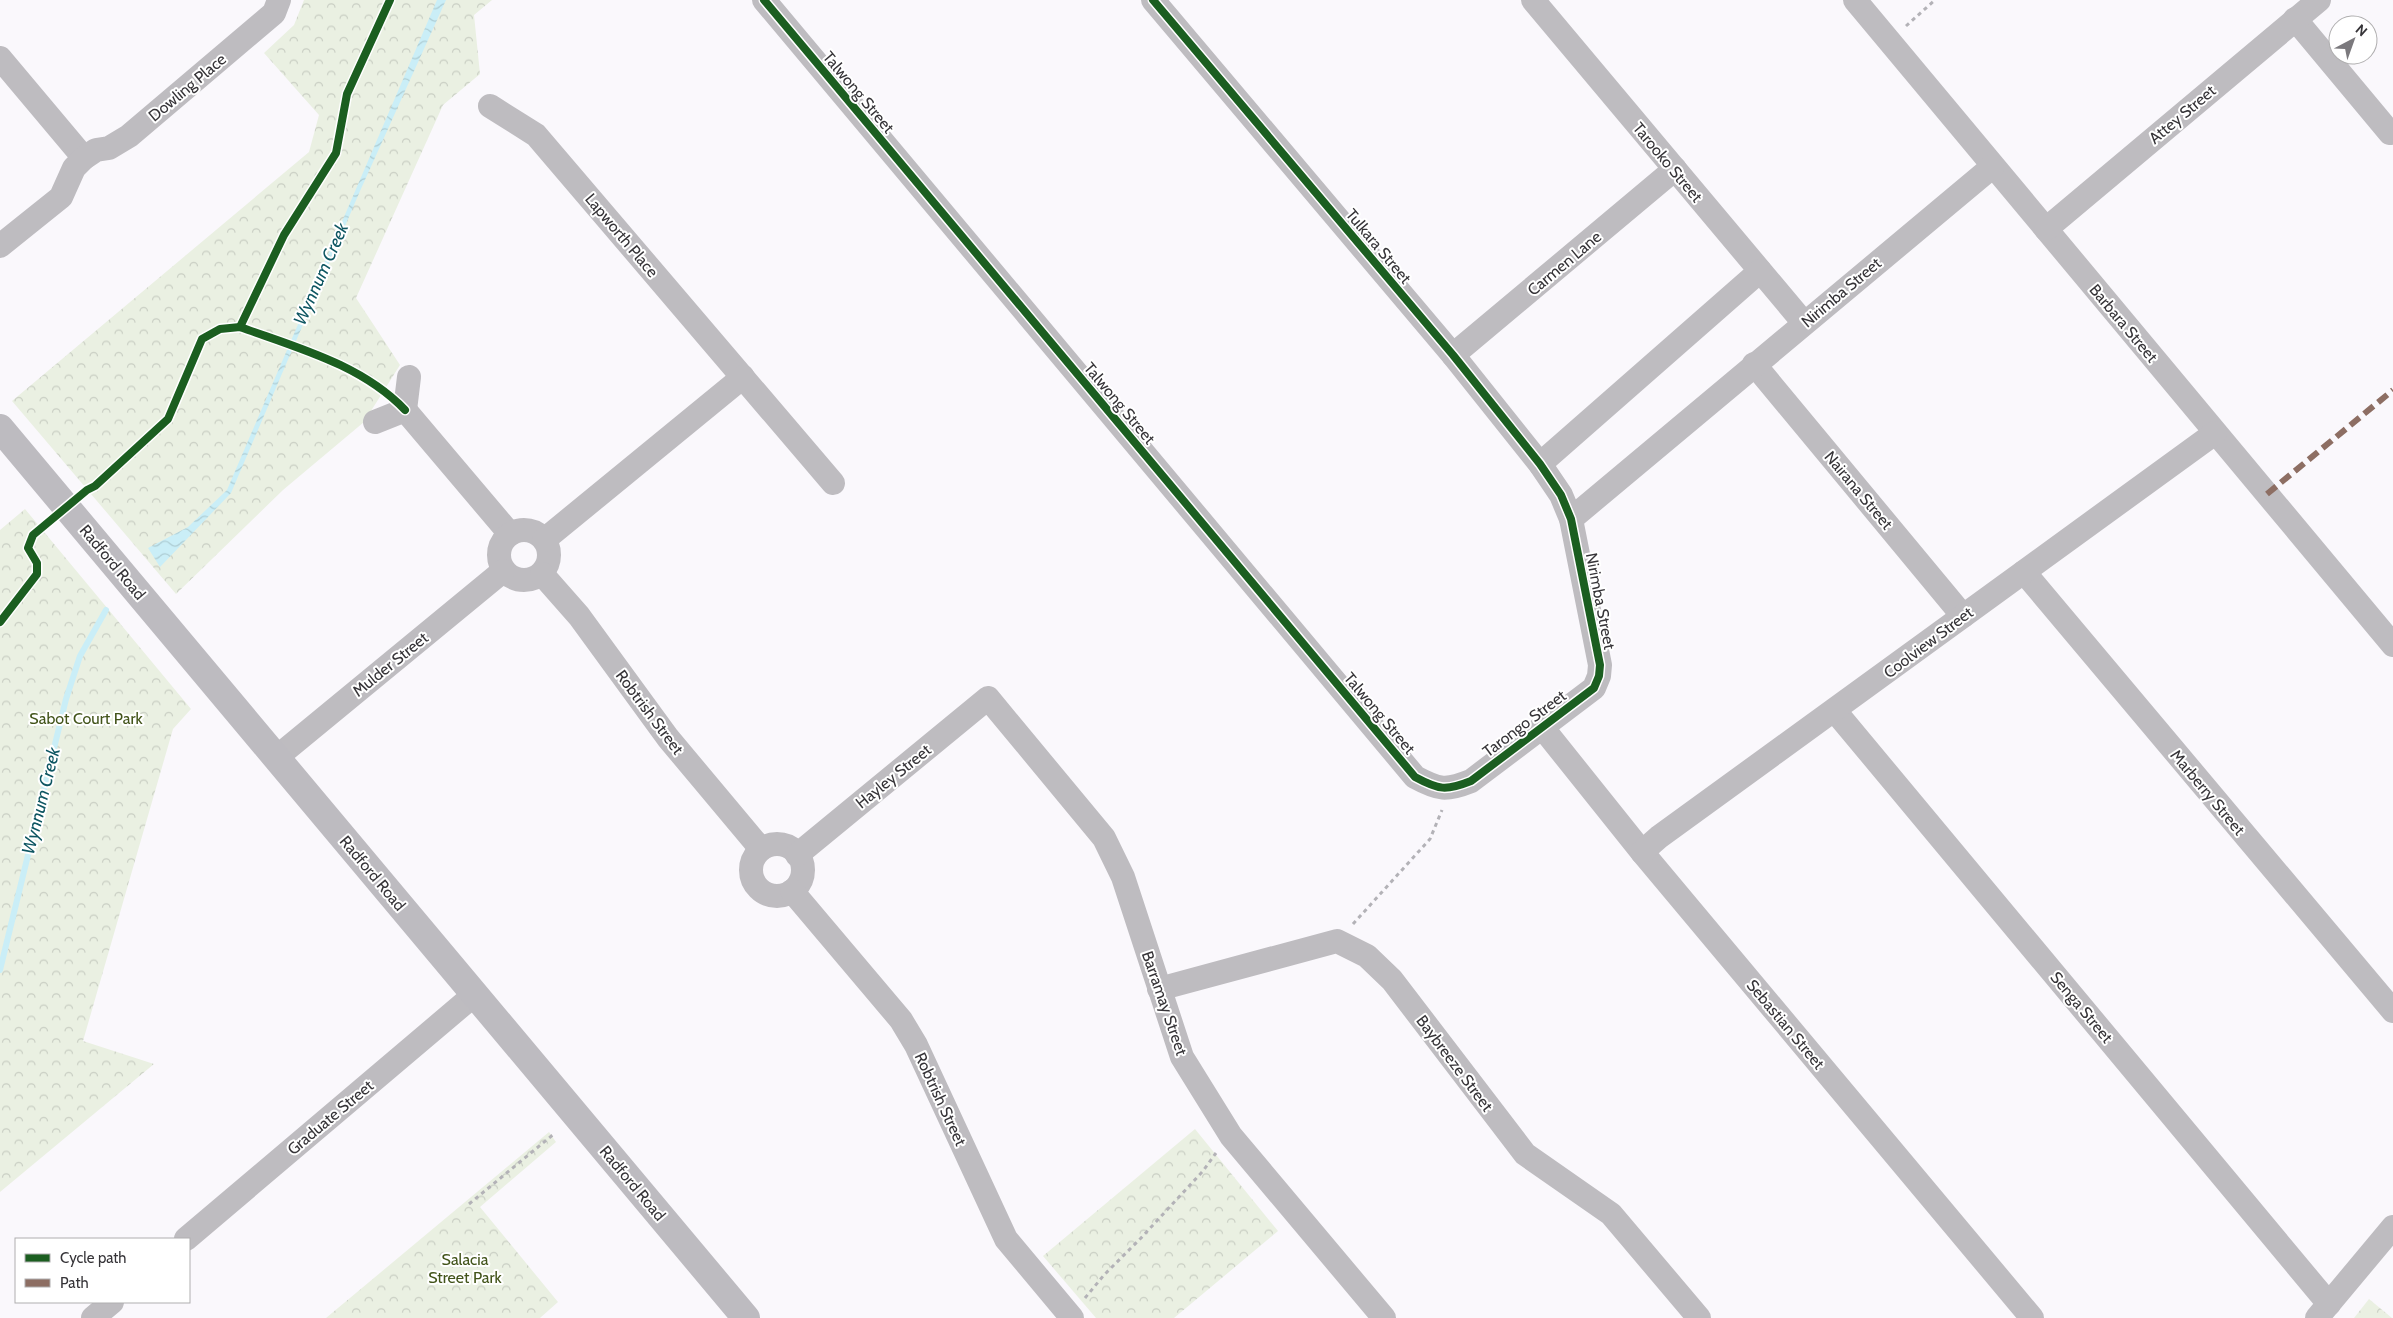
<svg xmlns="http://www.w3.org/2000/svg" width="2393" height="1318" viewBox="0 0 2393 1318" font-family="Cabin,sans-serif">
	<defs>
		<pattern id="forest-crowns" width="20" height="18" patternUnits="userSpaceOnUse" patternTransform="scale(1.25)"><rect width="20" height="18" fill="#eaf0e2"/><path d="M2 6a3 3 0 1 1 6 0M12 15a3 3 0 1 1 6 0" fill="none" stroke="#c9cec3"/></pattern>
		<pattern id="water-waves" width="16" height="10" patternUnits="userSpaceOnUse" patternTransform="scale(1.25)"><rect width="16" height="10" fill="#caeef7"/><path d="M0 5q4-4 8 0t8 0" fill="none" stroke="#aecdd4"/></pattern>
	</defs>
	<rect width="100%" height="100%" fill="#faf8fc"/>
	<g fill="url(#forest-crowns)">
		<polygon points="304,0 492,0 474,15 480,74 443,105 356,298 400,365 364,422 283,490 176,594 12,401 309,152 319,115 264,53 294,25"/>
		<polygon points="25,509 191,709 173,729 83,1041 154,1064 0,1192 0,530"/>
		<polygon points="1195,1129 1278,1231 1174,1318 1096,1318 1043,1256"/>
		<polygon points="549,1132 556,1142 480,1207 558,1302 540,1318 326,1318"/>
		<polygon points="2369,1299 2392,1318 2354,1318"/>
	</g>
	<polygon fill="url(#water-waves)" points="437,0 446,0 360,191 231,493 160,567 148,548 188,527 227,490"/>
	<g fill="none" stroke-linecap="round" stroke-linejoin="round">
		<polyline stroke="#caeef7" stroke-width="6" points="0,970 66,699 80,656 106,610"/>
		<g stroke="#b3b2b7" stroke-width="3" stroke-dasharray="4 4" stroke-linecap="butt">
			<polyline points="1906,26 1935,0"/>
			<polyline points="1353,924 1430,839 1442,810"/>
			<polyline points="469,1204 555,1133"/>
			<polyline points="1085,1298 1104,1275 1141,1238 1203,1171 1216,1153"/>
		</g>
		<g stroke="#bebcc0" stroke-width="24">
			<path d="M764,0L1415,777C1439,790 1446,791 1471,781L1594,688L1599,676L1600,665L1571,519L1561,495L1540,464L1453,355L1153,0"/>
			<polyline points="1533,0 1804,323"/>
			<polyline points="1855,0 2393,645"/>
			<polyline points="2295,19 2390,133"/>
			<polyline points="0,58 84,158"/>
			<polyline points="490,106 536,135 833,483"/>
			<polyline points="2046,229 2319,0"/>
			<polyline points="0,246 61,197 74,168 84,158 96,150 109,148 129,136 274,13 279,0"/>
			<polyline points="1453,355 1675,169"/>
			<polyline points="1754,364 1963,616"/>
			<polyline points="405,410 510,534"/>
			<polyline points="375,422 405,410 409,377"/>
			<polyline points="1540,464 1760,271"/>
			<polyline points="1571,519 1992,167"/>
			<circle cx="524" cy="555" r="25"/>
			<polyline points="544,540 743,377"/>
			<polyline points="2024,572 2393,1011"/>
			<polyline points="542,574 579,616 668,738 761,849"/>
			<polyline points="1835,711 2329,1304"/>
			<polyline points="1542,727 1642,852 2032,1318"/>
			<polyline points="277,757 503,571"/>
			<circle cx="777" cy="870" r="26"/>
			<polyline points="1642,852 1659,837 2215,433"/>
			<polyline points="797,855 988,698 1104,838 1123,877 1182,1057 1231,1136 1384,1318"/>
			<polyline points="792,891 901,1020 916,1045 1006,1239 1072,1318"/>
			<polyline points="1159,989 1337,941 1367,956 1392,980 1525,1154 1611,1214 1699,1318"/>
			<polyline points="186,1239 474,995"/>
			<polyline points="93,1318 112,1302"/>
			<polyline points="2317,1318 2393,1227"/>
		</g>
		<polyline stroke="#bdbbc0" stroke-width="28" points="0,428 746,1318"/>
		<polyline stroke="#8d6e63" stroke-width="6" stroke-dasharray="12 6" stroke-linecap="butt" points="2267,494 2393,390"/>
		<defs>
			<g id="cycleway">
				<path d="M764,0L1415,777C1439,790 1446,791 1471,781L1594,688L1599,676L1600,665L1571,519L1561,495L1540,464L1453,355L1153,0"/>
				<polyline points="240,327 284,235 336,153 347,94 390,0"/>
				<path d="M0,622L37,574V563L28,548L33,535L87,490L95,486L168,419L202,339L220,329L240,327C298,348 362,365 405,410"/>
			</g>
		</defs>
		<use href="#cycleway" stroke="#fff" stroke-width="11"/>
		<use href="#cycleway" stroke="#1b5e20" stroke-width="8"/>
	</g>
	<g text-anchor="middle" stroke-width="4" stroke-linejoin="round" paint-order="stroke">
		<g font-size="16" fill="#363438" stroke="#fff">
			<text transform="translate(187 87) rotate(-40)" y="6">Dowling Place</text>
			<text transform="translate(859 92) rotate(50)" y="6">Talwong Street</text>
			<text transform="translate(2182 114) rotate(-40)" y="6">Attey Street</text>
			<text transform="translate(1668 162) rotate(50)" y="6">Tarooko Street</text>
			<text transform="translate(622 235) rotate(50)" y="6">Lapworth Place</text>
			<text transform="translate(1379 246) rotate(50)" y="6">Tulkara Street</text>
			<text transform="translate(1564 263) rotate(-40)" y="6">Carmen Lane</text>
			<text transform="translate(1841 292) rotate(-40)" y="6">Nirimba Street</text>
			<text transform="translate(2124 323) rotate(50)" y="6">Barbara Street</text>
			<text transform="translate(1120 403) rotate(50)" y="6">Talwong Street</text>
			<text transform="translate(1859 490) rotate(50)" y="6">Nairana Street</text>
			<text transform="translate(113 562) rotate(50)" y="6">Radford Road</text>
			<text transform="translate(1601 601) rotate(79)" y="6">Nirimba Street</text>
			<text transform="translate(1928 642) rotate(-37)" y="6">Coolview Street</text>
			<text transform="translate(390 664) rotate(-39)" y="6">Mulder Street</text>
			<text transform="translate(650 712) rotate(53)" y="6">Robtrish Street</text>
			<text transform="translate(1380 713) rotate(50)" y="6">Talwong Street</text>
			<text transform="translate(1524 723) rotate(-37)" y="6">Tarongo Street</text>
			<text transform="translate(893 776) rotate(-39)" y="6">Hayley Street</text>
			<text transform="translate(2208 792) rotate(50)" y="6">Marberry Street</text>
			<text transform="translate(373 873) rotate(50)" y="6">Radford Road</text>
			<text transform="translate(1165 1003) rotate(71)" y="6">Barramay Street</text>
			<text transform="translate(2082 1007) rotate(50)" y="6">Senga Street</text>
			<text transform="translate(1786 1024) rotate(50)" y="6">Sebastian Street</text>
			<text transform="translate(1455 1063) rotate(53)" y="6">Baybreeze Street</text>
			<text transform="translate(941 1099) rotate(65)" y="6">Robtrish Street</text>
			<text transform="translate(330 1117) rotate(-40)" y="6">Graduate Street</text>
			<text transform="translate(633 1183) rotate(50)" y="6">Radford Road</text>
		</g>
		<g font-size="16" fill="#42541a" stroke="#fff">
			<text x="86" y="724">Sabot Court Park</text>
			<text x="465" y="1265">Salacia<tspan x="465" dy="18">Street Park</tspan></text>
		</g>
		<g font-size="18" font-style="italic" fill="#0e5662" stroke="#fff">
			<text transform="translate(321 274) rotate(-66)" y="6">Wynnum Creek</text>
			<text transform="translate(41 801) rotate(-76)" y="6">Wynnum Creek</text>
		</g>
	</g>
	<rect x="15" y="1238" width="175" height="65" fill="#ffffff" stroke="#afaeaf"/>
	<rect x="25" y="1254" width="25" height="8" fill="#1b5e20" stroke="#afaeaf"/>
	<text x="60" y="1263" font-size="15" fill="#363438">Cycle path</text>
	<rect x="25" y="1279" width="25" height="8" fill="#8d6e63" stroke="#afaeaf"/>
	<text x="60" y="1288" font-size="15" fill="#363438">Path</text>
	<g transform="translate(2353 40) rotate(41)"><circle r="24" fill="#ffffff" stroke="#afaeaf"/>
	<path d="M0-4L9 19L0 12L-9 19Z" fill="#7b797d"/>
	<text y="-8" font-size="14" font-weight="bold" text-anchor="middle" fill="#363438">N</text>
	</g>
</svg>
